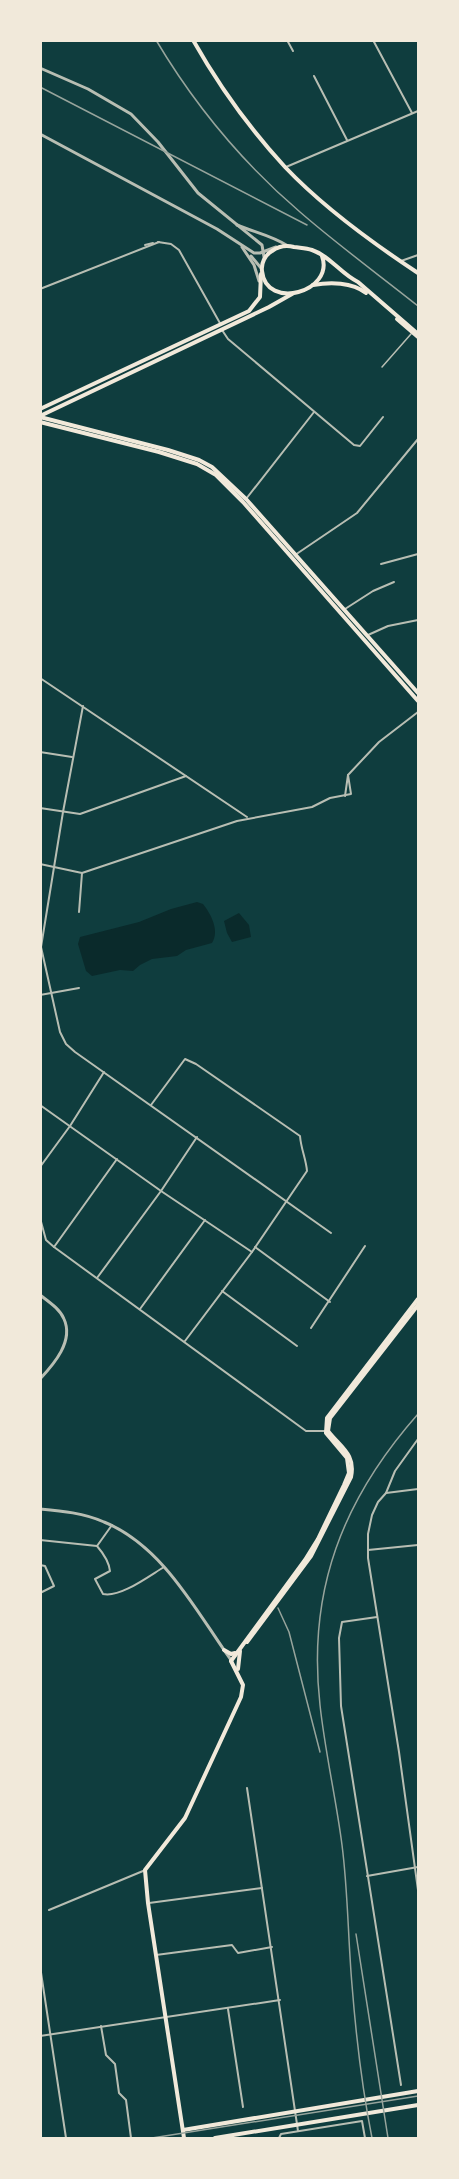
<svg xmlns="http://www.w3.org/2000/svg" width="459" height="2179" viewBox="0 0 459 2179" font-family="'Open Sans',sans-serif">
	<rect width="100%" height="100%" fill="#0f3d3e"/>
	<g fill="#0a2a2b">
		<path d="M197,902L203,904C211,914 220,931 212,943L186,950L177,956L152,959L140,965L133,971L120,970L92,976L86,971L78,944L80,937L139,922L171,909Z"/>
		<polygon points="239,913 249,925 251,937 232,942 227,933 224,921"/>
	</g>
	<g fill="none" stroke-linecap="round" stroke-linejoin="round">
		<polyline stroke="#b8beb3" stroke-width="1.5" points="382,367 411,334"/>
		<g stroke="#b8beb3" stroke-width="2">
			<polyline points="287,40 293,51"/>
			<polyline points="373,40 412,113"/>
			<polyline points="314,76 347,140"/>
			<polyline points="286,167 418,111"/>
			<polyline points="158,242 171,244 179,250 221,325"/>
			<polyline points="145,245 153,243"/>
			<polyline points="401,261 418,255"/>
			<polyline points="40,289 159,242"/>
			<polyline points="222,330 228,339 354,445 360,446 383,417"/>
			<polyline points="246,499 314,412"/>
			<polyline points="295,555 357,513 418,439"/>
			<polyline points="381,564 418,554"/>
			<polyline points="345,609 373,591 394,582"/>
			<polyline points="368,635 388,626 418,620"/>
			<polyline points="40,678 247,817"/>
			<polyline points="83,706 63,812 41,947 60,1032 66,1044 75,1052 331,1233"/>
			<polyline points="40,752 72,757"/>
			<polyline points="345,796 348,775 379,742 418,712"/>
			<polyline points="40,808 80,814 186,776"/>
			<polyline points="40,864 82,873 237,821 312,807 330,798 351,794 348,775"/>
			<polyline points="79,912 82,873"/>
			<polyline points="40,995 79,988"/>
			<polyline points="40,1105 161,1191 252,1252"/>
			<path d="M151,1105L185,1059L196,1064L300,1136C301,1149 306,1159 307,1171L252,1252L185,1341"/>
			<polyline points="40,1167 70,1126 104,1072"/>
			<polyline points="40,1218 46,1240 54,1247 306,1431 327,1431"/>
			<polyline points="54,1247 117,1159"/>
			<polyline points="255,1247 330,1302"/>
			<polyline points="97,1278 161,1191 197,1137"/>
			<polyline points="222,1291 297,1346"/>
			<polyline points="140,1309 205,1220"/>
			<polyline points="311,1328 365,1246"/>
			<polyline points="418,1439 395,1471 386,1493 378,1502 372,1515 368,1534 368,1558 399,1752 418,1890"/>
			<polyline points="386,1493 418,1489"/>
			<polyline points="40,1540 97,1546 112,1525"/>
			<path d="M97,1546C103,1553 109,1562 110,1571L95,1579L103,1594C120,1598 149,1576 164,1567"/>
			<polyline points="368,1550 418,1545"/>
			<polyline points="40,1565 45,1566 54,1586 40,1593"/>
			<polyline points="377,1617 342,1622 339,1638 341,1706 401,2085"/>
			<polyline points="247,1788 298,2131"/>
			<polyline points="367,1876 418,1867"/>
			<polyline points="149,1903 262,1888"/>
			<polyline points="49,1910 143,1871"/>
			<polyline points="156,1955 232,1945 238,1953 272,1947"/>
			<polyline points="40,1966 66,2138"/>
			<polyline points="228,2009 243,2107"/>
			<polyline points="101,2026 106,2055 115,2064 119,2093 126,2100 131,2138"/>
			<polyline points="40,2036 280,2000"/>
			<polyline points="279,2138 281,2134 362,2121 365,2138"/>
		</g>
		<g stroke="#b8beb3" stroke-width="3">
			<polyline points="40,68 88,89 131,114 158,142 198,193 262,245 264,257"/>
			<polyline points="40,134 217,229 254,253 260,253 276,247"/>
			<path d="M237,225C254,232 273,236 288,246"/>
			<polyline points="242,247 254,265 259,281"/>
			<polyline points="251,256 261,268"/>
			<path d="M40,1295C49,1302 60,1309 64,1319C74,1341 54,1364 40,1379"/>
			<path d="M40,1509C62,1511 84,1513 104,1522C163,1546 196,1611 231,1660"/>
		</g>
		<g stroke="#f1e9da" stroke-width="4">
			<path d="M193,40C219,86 249,128 285,167C321,205 374,244 418,273"/>
			<path d="M322,256C335,292 266,311 262,271C261,263 265,255 272,251C279,246 286,245 294,247C300,248 306,248 312,250C330,256 341,274 358,282L418,334"/>
			<path d="M313,285C330,282 352,282 366,293"/>
			<polyline points="397,319 418,337"/>
			<polyline points="40,409 249,311 260,297 261,274"/>
			<polyline points="40,416 269,307 292,294"/>
			<polyline points="40,417 168,450 199,460 212,467 246,499 418,693"/>
			<polyline points="40,422 159,452 197,464 216,475 243,502 418,701"/>
			<path d="M247,1642L311,1556L351,1477C356,1454 340,1447 328,1431L330,1418L418,1305"/>
			<polyline points="224,1650 231,1654 235,1653"/>
			<polyline points="231,1661 305,1560 318,1539 344,1485 349,1473 347,1458 326,1433 327,1418 418,1299"/>
			<polyline points="238,1669 240,1651"/>
			<polyline points="183,2130 418,2091"/>
			<polyline points="184,2138 148,1903 145,1870 185,1818 241,1697 243,1685 231,1661"/>
			<polyline points="215,2138 418,2105"/>
		</g>
		<polyline stroke="#97a49c" stroke-width="1.5" points="152,2138 418,2096"/>
		<g stroke="#97a49c" stroke-width="1.5">
			<path d="M156,40C194,104 244,164 300,212C338,245 379,275 418,306"/>
			<polyline points="40,87 307,225"/>
			<polyline points="278,1608 289,1632 320,1752"/>
			<polyline points="356,1934 388,2138"/>
			<path d="M372,2138C362,2088 356,2036 352,1985C348,1939 348,1891 342,1845C336,1798 325,1752 320,1705C307,1590 343,1499 418,1414"/>
		</g>
	</g>
	<rect width="459" height="2179" fill="none" stroke="#f1e9da" stroke-width="84"/>
</svg>
